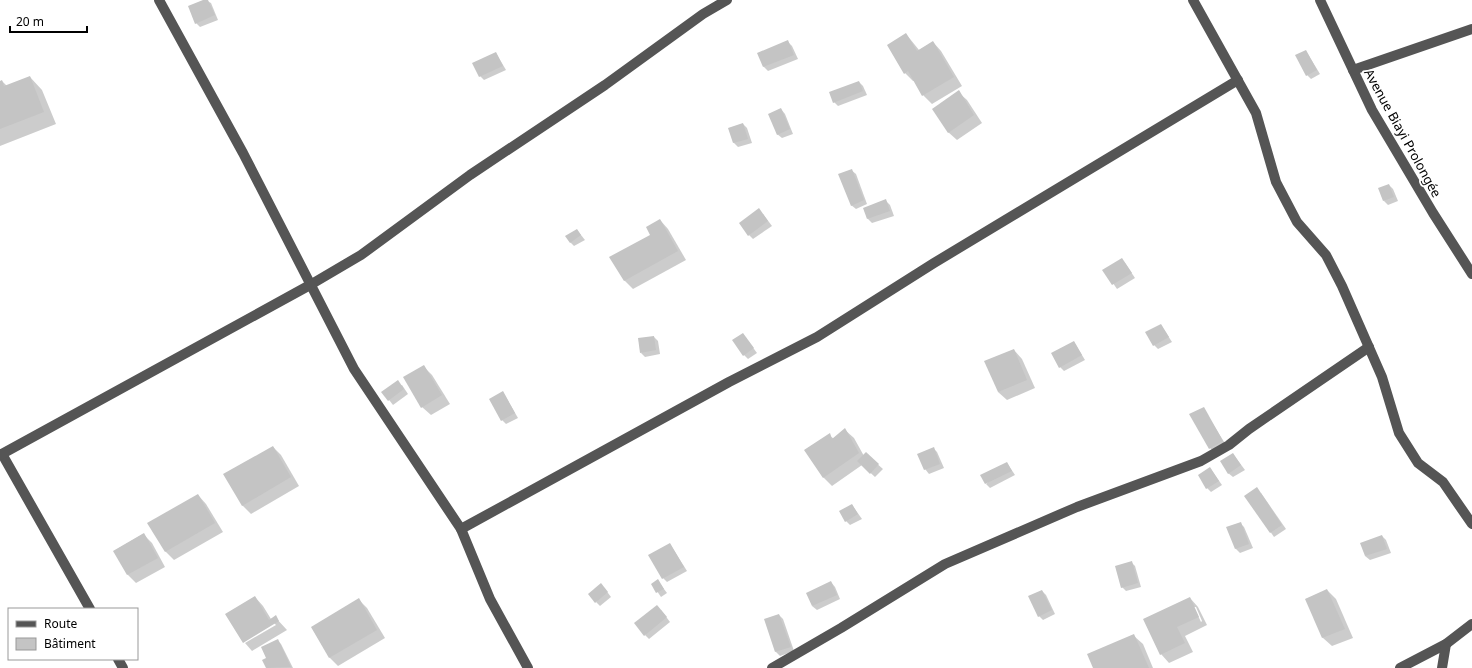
<svg xmlns="http://www.w3.org/2000/svg" width="1472" height="668" viewBox="0 0 1472 668" font-family="'Noto Sans',sans-serif">
	<rect width="100%" height="100%" fill="#fff"/>
	<g fill="#0003" fill-rule="evenodd">
		<polygon points="205,0 211,3 218,20 200,27 196,23"/>
		<polygon points="906,34 919,50 933,42 941,51 962,86 932,104 923,95 915,81 913,81 905,73"/>
		<polygon points="788,42 792,46 798,59 768,71 764,67 758,54"/>
		<polygon points="1306,51 1320,74 1311,79 1307,75"/>
		<polygon points="496,53 506,70 484,80 480,76"/>
		<polygon points="30,77 42,90 56,124 0,146 0,82 2,81 7,86"/>
		<polygon points="859,82 863,86 867,95 838,106 834,102"/>
		<polygon points="958,92 967,100 982,123 957,140 948,132"/>
		<polygon points="781,109 785,114 793,134 782,138 777,134"/>
		<polygon points="743,124 747,128 752,143 738,147 734,143 729,129"/>
		<polygon points="851,170 856,174 867,204 856,209 851,205"/>
		<polygon points="1389,185 1393,189 1398,201 1388,205 1384,201"/>
		<polygon points="886,201 890,205 894,216 872,223 868,219 865,208"/>
		<polygon points="763,214 772,226 753,239 749,235"/>
		<polygon points="660,220 668,229 686,260 633,289 624,280"/>
		<polygon points="577,230 585,240 574,246 570,242"/>
		<polygon points="1125,263 1135,278 1117,289 1104,270"/>
		<polygon points="1161,325 1172,342 1158,349 1154,345"/>
		<polygon points="743,334 757,353 748,359 744,355"/>
		<polygon points="654,337 658,341 660,354 645,357 641,353"/>
		<polygon points="1074,342 1085,360 1064,371 1060,367"/>
		<polygon points="1014,350 1022,359 1035,388 1007,400 998,392"/>
		<polygon points="423,366 432,375 450,404 431,415 422,407"/>
		<polygon points="402,385 408,394 393,405 383,392"/>
		<polygon points="503,392 518,418 506,424 502,420"/>
		<polygon points="1203,408 1226,445 1214,452 1210,448"/>
		<polygon points="845,430 854,438 864,456 866,454 883,469 875,477 862,465 832,486 824,478 805,450 829,435 834,439"/>
		<polygon points="273,447 281,455 299,486 251,514 242,505"/>
		<polygon points="933,448 937,452 944,468 929,474 925,469"/>
		<polygon points="1233,454 1245,470 1233,477 1228,473"/>
		<polygon points="1007,463 1015,475 990,488 986,484"/>
		<polygon points="1210,468 1222,485 1211,492 1207,488"/>
		<polygon points="1261,493 1286,529 1274,537 1245,496"/>
		<polygon points="198,495 206,504 223,532 174,560 166,552 149,523"/>
		<polygon points="852,505 862,519 850,525 846,521"/>
		<polygon points="1240,523 1244,527 1253,548 1240,553 1236,549 1227,528"/>
		<polygon points="143,534 152,543 165,567 136,583 128,575 114,551"/>
		<polygon points="1382,536 1386,540 1391,553 1370,560 1365,556"/>
		<polygon points="670,544 687,571 667,582 663,578"/>
		<polygon points="1131,562 1135,566 1141,587 1126,591 1122,587"/>
		<polygon points="658,581 667,593 661,597 652,584"/>
		<polygon points="831,582 835,587 840,599 817,610 812,606"/>
		<polygon points="605,589 611,597 600,606 596,602"/>
		<polygon points="1327,590 1336,599 1353,638 1332,646 1323,638 1306,599"/>
		<polygon points="1042,591 1046,595 1055,614 1043,620 1039,616"/>
		<polygon points="255,597 263,606 271,619 275,617 287,630 252,651 245,643 276,625 274,623 243,642"/>
		<path d="M1190,598L1198,607L1207,625L1185,636L1193,652L1169,663L1161,654ZM1194,607H1196L1202,621L1201,622Z"/>
		<polygon points="359,600 367,608 385,638 338,666 330,658 312,628"/>
		<polygon points="661,610 670,622 649,639 645,635"/>
		<polygon points="779,615 783,619 794,651 780,656 776,652"/>
		<polygon points="1134,636 1143,644 1153,668 1094,668"/>
		<polygon points="277,640 281,644 293,668 267,668 263,660 268,658"/>
	</g>
	<g fill="#c4c4c4">
		<polygon points="203,0 208,0 215,15 195,24 188,6"/>
		<polygon points="906,33 917,51 933,41 954,77 922,96 908,71 904,74 887,45"/>
		<polygon points="788,40 794,55 763,67 757,53"/>
		<polygon points="1306,50 1317,70 1306,76 1295,55"/>
		<polygon points="496,52 503,66 479,77 472,63"/>
		<polygon points="30,76 44,112 0,129 0,81 2,80 4,86"/>
		<polygon points="859,81 863,91 833,103 829,92"/>
		<polygon points="959,90 974,115 948,133 932,109"/>
		<polygon points="781,108 790,129 777,135 768,114"/>
		<polygon points="743,123 748,139 733,143 728,128"/>
		<polygon points="852,169 864,200 851,206 838,174"/>
		<polygon points="1389,184 1394,197 1383,201 1378,188"/>
		<polygon points="886,199 890,211 867,219 863,208"/>
		<polygon points="759,208 768,221 748,236 739,223"/>
		<polygon points="660,219 678,251 624,281 609,257 650,235 646,227"/>
		<polygon points="577,229 581,235 570,243 565,236"/>
		<polygon points="1122,258 1132,273 1112,285 1102,270"/>
		<polygon points="1161,324 1169,337 1153,346 1145,332"/>
		<polygon points="743,333 754,348 743,356 732,340"/>
		<polygon points="654,336 656,350 640,353 638,338"/>
		<polygon points="1074,341 1082,355 1059,368 1051,353"/>
		<polygon points="1014,349 1027,380 998,392 984,361"/>
		<polygon points="424,365 442,395 421,408 403,377"/>
		<polygon points="398,380 404,389 388,401 381,392"/>
		<polygon points="503,391 515,413 501,421 489,399"/>
		<polygon points="1204,407 1223,441 1209,449 1189,414"/>
		<polygon points="845,428 859,453 823,478 804,450 830,433 832,439"/>
		<polygon points="273,446 291,477 242,506 223,474"/>
		<polygon points="934,447 940,464 924,470 917,454"/>
		<polygon points="866,452 879,464 870,474 857,461"/>
		<polygon points="1233,453 1241,465 1228,474 1220,461"/>
		<polygon points="1007,462 1012,471 985,484 980,475"/>
		<polygon points="1210,467 1219,481 1206,489 1198,475"/>
		<polygon points="1257,487 1282,525 1270,533 1244,496"/>
		<polygon points="198,494 215,523 165,552 147,523"/>
		<polygon points="852,504 858,514 845,522 839,511"/>
		<polygon points="1241,522 1249,544 1235,549 1226,527"/>
		<polygon points="144,533 158,558 127,575 113,551"/>
		<polygon points="1382,535 1387,549 1365,556 1360,543"/>
		<polygon points="670,543 684,567 662,579 648,555"/>
		<polygon points="1132,561 1138,583 1121,588 1115,566"/>
		<polygon points="658,579 664,589 656,593 651,584"/>
		<polygon points="831,581 837,595 812,606 806,593"/>
		<polygon points="601,583 608,592 595,603 588,594"/>
		<polygon points="1327,589 1345,629 1322,638 1305,599"/>
		<polygon points="1042,590 1052,610 1038,617 1028,596"/>
		<polygon points="255,596 269,620 276,615 279,621 243,643 225,614"/>
		<polygon points="1190,597 1199,617 1177,627 1185,643 1160,655 1143,619"/>
		<polygon points="359,598 377,630 329,658 311,627"/>
		<polygon points="657,605 667,617 644,636 634,623"/>
		<polygon points="779,614 791,647 775,652 764,619"/>
		<polygon points="1134,634 1149,668 1093,668 1087,654"/>
		<polygon points="278,639 291,667 266,668 262,660 266,658 261,647"/>
	</g>
	<g fill="none" stroke-linecap="round" stroke-linejoin="round">
		<g stroke="#555" stroke-width="10">
			<polyline points="159,0 243,153 354,369 461,529 490,599 528,668"/>
			<polyline points="1193,0 1256,113 1276,182 1297,222 1326,255 1342,286 1382,377 1399,433 1418,463 1443,482 1472,524"/>
			<polyline points="1320,0 1372,110 1433,213 1472,274"/>
			<polyline points="1353,70 1472,29"/>
			<polyline points="2,454 90,609"/>
			<polyline points="0,455 310,285 361,255 470,175 605,85 703,14 727,0"/>
			<polyline points="461,529 729,382 817,337 934,263 1238,80"/>
			<polyline points="118,659 123,668"/>
			<polyline points="772,668 841,628 945,564 1077,507 1201,461 1229,445 1249,429 1369,347"/>
			<polyline points="1400,668 1446,644 1472,624"/>
			<polyline points="1442,668 1446,644"/>
		</g>
	</g>
	<g text-anchor="middle" stroke-width="3.5" stroke-linejoin="round" paint-order="stroke">
		<g font-size="13" fill="#000" stroke="#fff">
			<text transform="translate(1403 133) rotate(61)" y="5">Avenue Biayi Prolongée</text>
		</g>
	</g>
	<rect x="8" y="608" width="130" height="52" fill="#ffffff" stroke="#999999"/>
	<rect x="16" y="621" width="20" height="6" fill="#555555" stroke="#999999"/>
	<text x="44" y="628" font-size="12" fill="#000000">Route</text>
	<rect x="16" y="638" width="20" height="12" fill="#c4c4c4" stroke="#999999"/>
	<text x="44" y="648" font-size="12" fill="#000000">Bâtiment</text>
	<path d="M10 26v6h77v-6" fill="none" stroke="#000000" stroke-width="2"/>
	<text x="16" y="26" font-size="12" fill="#000000" stroke="#ffffff" stroke-width="3" paint-order="stroke">20 m</text>
</svg>
